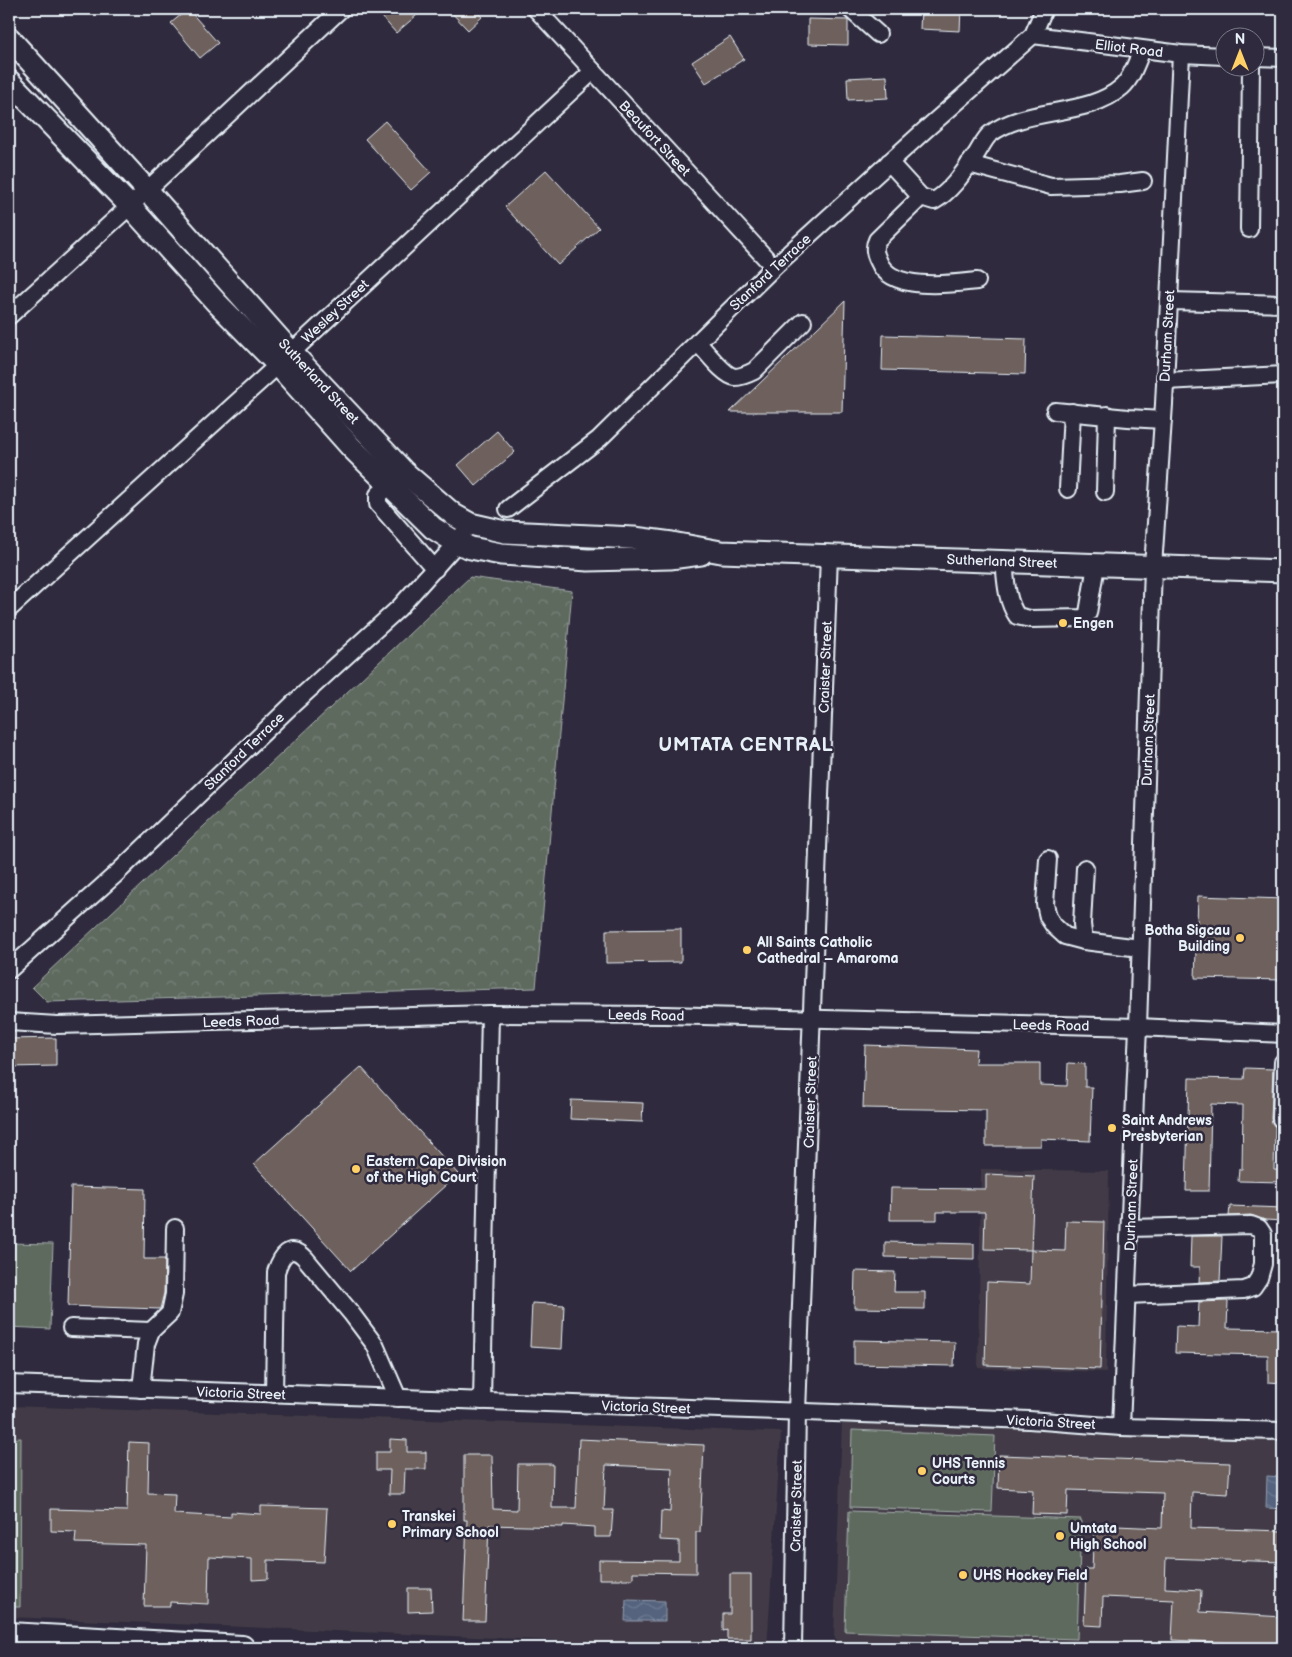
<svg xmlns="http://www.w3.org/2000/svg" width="1292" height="1657" viewBox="0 0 1292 1657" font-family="'Balsamiq Sans',sans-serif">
	<defs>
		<pattern id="forest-crowns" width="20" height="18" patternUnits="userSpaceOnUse" patternTransform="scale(1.25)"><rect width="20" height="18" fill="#5f6a5f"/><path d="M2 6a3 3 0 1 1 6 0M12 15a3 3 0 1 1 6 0" fill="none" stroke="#768077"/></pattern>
		<pattern id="water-waves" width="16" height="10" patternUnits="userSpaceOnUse" patternTransform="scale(1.25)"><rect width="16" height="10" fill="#55637e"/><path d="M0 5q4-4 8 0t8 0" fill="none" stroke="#6d7a91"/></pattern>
	</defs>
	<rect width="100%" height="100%" fill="#2f2a3d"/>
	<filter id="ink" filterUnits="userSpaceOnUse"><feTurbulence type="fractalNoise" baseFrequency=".02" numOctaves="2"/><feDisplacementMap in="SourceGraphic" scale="10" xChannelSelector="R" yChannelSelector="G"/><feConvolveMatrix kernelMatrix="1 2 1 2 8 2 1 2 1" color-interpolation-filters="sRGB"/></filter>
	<g filter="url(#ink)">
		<g fill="#423a46">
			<polygon points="981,1169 1109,1171 1106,1372 978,1368"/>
			<polygon points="9,1406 781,1432 767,1648 731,1648 9,1617"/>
			<polygon points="842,1422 1283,1437 1283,1648 917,1648 840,1645 834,1636"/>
		</g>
		<polygon fill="url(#forest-crowns)" stroke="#a4aeac" points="470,577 572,591 536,988 47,1002 32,987"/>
		<g fill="#5f6a5f" stroke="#a4aeac">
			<polygon points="9,1243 53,1244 50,1329 9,1327"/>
			<polygon points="852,1430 995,1436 992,1512 850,1507"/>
			<polygon points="21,1438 20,1607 9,1607 9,1439"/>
			<polygon points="849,1511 1081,1519 1077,1639 845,1631"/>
		</g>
		<g fill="url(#water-waves)" stroke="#909caf">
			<polygon points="1267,1476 1283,1477 1283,1509 1266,1508"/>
			<polygon points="626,1600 665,1601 665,1621 625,1621"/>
		</g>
		<g fill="#6e605c" stroke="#e8f1f8">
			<polygon points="188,9 218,43 200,58 171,23"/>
			<polygon points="375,9 424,9 396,33"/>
			<polygon points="448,9 474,9 482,17 468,30"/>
			<polygon points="921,9 961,9 960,31 920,29"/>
			<polygon points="808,19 848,20 848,45 808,44"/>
			<polygon points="730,37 744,59 706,83 692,62"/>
			<polygon points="887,76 888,98 848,100 847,78"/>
			<polygon points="385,121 431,172 411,190 365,139"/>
			<polygon points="546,170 599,228 558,265 505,207"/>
			<polygon points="845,301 842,412 730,412"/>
			<polygon points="883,335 1026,339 1025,374 882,370"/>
			<polygon points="497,431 515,452 476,486 458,465"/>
			<polygon points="1198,896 1283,899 1283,980 1195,978"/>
			<polygon points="681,929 681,962 606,963 606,930"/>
			<polygon points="56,1038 56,1066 9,1067 9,1039"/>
			<polygon points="865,1045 976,1049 975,1063 1040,1063 1040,1085 1067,1086 1068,1063 1085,1064 1085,1087 1092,1087 1090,1141 1041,1139 1041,1146 986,1146 986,1110 863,1108"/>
			<polygon points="361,1067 458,1174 351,1271 254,1164"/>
			<polygon points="1245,1068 1273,1069 1271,1119 1275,1127 1274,1170 1283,1170 1283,1182 1238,1181 1239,1169 1242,1169 1243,1105 1211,1104 1209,1191 1186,1191 1189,1078 1244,1079"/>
			<polygon points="571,1100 643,1103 642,1122 570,1119"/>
			<polygon points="986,1174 1034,1176 1031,1250 984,1249 985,1212 937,1212 937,1220 890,1220 891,1188 986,1189"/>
			<polygon points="71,1187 145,1189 144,1259 165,1259 164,1293 160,1309 68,1306"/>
			<polygon points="1230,1206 1283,1208 1283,1221 1265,1220 1251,1215 1229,1216"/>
			<polygon points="1066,1221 1104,1222 1100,1369 985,1365 987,1282 1030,1284 1031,1250 1065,1251"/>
			<polygon points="1191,1236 1222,1236 1220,1281 1199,1282 1200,1267 1190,1267"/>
			<polygon points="885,1242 974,1244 974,1259 885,1257"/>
			<polygon points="855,1271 895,1272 894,1292 925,1292 925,1309 854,1308"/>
			<polygon points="1228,1301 1227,1328 1283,1329 1283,1383 1268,1382 1268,1355 1175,1353 1176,1326 1198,1327 1199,1302"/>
			<polygon points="532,1303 564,1305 562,1349 530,1347"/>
			<polygon points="854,1340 955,1342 954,1366 854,1364"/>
			<polygon points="390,1439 407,1440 407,1452 426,1452 426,1469 405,1469 404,1494 389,1494 390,1470 376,1470 376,1452 390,1452"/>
			<polygon points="579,1439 704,1445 700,1532 696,1532 696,1573 633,1572 633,1579 599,1579 599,1560 679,1561 679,1541 660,1540 661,1511 670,1512 672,1468 606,1465 604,1510 613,1510 611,1537 595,1537 595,1527 563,1525 563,1527 489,1525 485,1621 463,1621 467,1520 464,1520 464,1455 492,1455 493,1509 517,1510 518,1464 553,1464 552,1508 576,1508"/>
			<polygon points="129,1442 149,1443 148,1493 175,1494 174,1514 231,1517 231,1512 261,1514 261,1506 327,1508 324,1562 268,1560 268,1579 252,1580 252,1559 209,1557 208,1604 170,1602 170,1606 144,1606 146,1545 75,1543 76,1532 51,1531 51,1509 127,1511"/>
			<polygon points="999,1455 1230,1463 1228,1494 1192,1492 1191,1528 1283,1531 1283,1562 1166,1558 1165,1588 1201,1590 1200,1612 1283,1617 1283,1645 1248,1643 1240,1648 1236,1643 1172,1640 1174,1600 1103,1597 1102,1626 1084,1625 1086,1569 1092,1569 1094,1525 1162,1528 1163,1493 1068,1490 1067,1515 1032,1514 1033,1490 998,1488"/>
			<polygon points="730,1574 751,1574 751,1639 727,1639 727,1630 723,1631 723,1614 730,1614"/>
			<polygon points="408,1588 431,1588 432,1611 408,1612"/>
		</g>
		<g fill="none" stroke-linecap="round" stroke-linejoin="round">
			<defs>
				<g id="minor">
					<polyline points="536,9 774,267"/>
					<polyline points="850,9 878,34"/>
					<polyline points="1033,35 1181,54 1224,56"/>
					<polyline points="1254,57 1283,58"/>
					<path d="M889,162L921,197L934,201C952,191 965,170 977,153C981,147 985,138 990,134C1027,106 1087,118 1122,87C1132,78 1137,61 1142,50"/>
					<polyline points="969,164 1051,186 1120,184 1143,181"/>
					<path d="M921,197L877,240C873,248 875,254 879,262C891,292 951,284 977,281"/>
					<polyline points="1249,229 1251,68"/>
					<polyline points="1169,301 1283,304"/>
					<polyline points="9,316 130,206 341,9"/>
					<path d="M697,342C706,351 724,376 735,377C742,377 748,374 754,371L803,322"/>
					<polyline points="1165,381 1283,375"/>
					<polyline points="1055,411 1128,418 1163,420"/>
					<polyline points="389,485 378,495 378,504 435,569"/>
					<polyline points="1068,489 1072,412"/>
					<polyline points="1105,492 1107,415"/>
					<polyline points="508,509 599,439 774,267 925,130 1033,35 1044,9"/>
					<path d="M1004,561C1006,580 1006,600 1017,616L1030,619L1084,618L1088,613L1096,565"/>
					<polyline points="9,609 278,365 593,71"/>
					<polyline points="1048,859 1045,904 1048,917 1054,926 1065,936 1084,941"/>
					<polyline points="1085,868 1082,924 1084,941 1140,948"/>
					<polyline points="9,970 115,875 292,705 399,608 457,543 463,534"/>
					<polyline points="9,1022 57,1025 490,1014 665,1015 1138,1027 1283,1034"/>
					<polyline points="1281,1119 1283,1062"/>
					<polyline points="1127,1295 1244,1290 1253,1287 1259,1278 1263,1264 1263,1234 1259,1228 1251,1225 1130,1228"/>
					<polyline points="71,1328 151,1331"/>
					<polyline points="9,1384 1029,1420 1121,1427 1283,1431"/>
					<polyline points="141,1389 146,1344 151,1331 170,1313 174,1294 175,1228"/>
					<path d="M274,1394L276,1272C281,1256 290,1242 305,1258L351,1313L375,1345L398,1398"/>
					<polyline points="482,1401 490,1014"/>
					<polyline points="1121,1427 1138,1027 1153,567 1164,404 1181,54"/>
					<polyline points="793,1648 797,1412 829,555"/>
				</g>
				<g id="major">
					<polyline points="9,38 147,190 291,352 404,472 454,515 470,524 505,532 634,538 672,543 721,552 1283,571"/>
					<polyline points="9,81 130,206 216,302 278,365 351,447 433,528 457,543 471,548 501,554 588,560 670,558 701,554"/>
				</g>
				<polyline id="highway" points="9,1635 242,1648"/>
			</defs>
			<use href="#minor" stroke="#e8f1f8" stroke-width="20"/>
			<use href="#major" stroke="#e8f1f8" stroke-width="25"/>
			<use href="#highway" stroke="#e8f1f8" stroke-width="28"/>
			<use href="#minor" stroke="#2f2a3d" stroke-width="16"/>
			<use href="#major" stroke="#2f2a3d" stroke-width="21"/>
			<use href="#highway" stroke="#2f2a3d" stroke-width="24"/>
		</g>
	</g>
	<g fill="#ffd166" stroke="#2f2a3d" stroke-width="2">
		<circle cx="1063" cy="623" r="5"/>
		<circle cx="1240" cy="938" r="5"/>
		<circle cx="747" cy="950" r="5"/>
		<circle cx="1112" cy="1128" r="5"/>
		<circle cx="356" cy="1169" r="5"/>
		<circle cx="922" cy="1471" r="5"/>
		<circle cx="392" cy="1524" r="5"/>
		<circle cx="1060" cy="1536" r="5"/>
		<circle cx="963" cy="1575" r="5"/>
	</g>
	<g text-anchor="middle" stroke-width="5" stroke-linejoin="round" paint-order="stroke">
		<g font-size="14" fill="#e8f1f8" stroke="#2f2a3d">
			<text transform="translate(1129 48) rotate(7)" y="5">Elliot Road</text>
			<text transform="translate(655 138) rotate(47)" y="5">Beaufort Street</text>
			<text transform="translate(770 272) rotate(-43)" y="5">Stanford Terrace</text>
			<text transform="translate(335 311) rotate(-43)" y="5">Wesley Street</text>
			<text transform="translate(1167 336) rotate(-87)" y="5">Durham Street</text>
			<text transform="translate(319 381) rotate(47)" y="5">Sutherland Street</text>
			<text transform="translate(1002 561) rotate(2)" y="5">Sutherland Street</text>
			<text transform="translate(825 667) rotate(-88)" y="5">Craister Street</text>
			<text transform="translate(1148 740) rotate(-88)" y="5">Durham Street</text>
			<text transform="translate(244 751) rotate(-44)" y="5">Stanford Terrace</text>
			<text transform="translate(646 1015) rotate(1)" y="5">Leeds Road</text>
			<text transform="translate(241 1021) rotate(-2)" y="5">Leeds Road</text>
			<text transform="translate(1051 1025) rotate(1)" y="5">Leeds Road</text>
			<text transform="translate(810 1102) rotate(-88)" y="5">Craister Street</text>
			<text transform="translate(1131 1205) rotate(-88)" y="5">Durham Street</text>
			<text transform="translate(241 1393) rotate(2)" y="5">Victoria Street</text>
			<text transform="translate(646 1407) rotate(2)" y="5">Victoria Street</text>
			<text transform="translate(1051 1422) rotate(3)" y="5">Victoria Street</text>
			<text transform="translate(796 1506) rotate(-89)" y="5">Craister Street</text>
		</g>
		<g font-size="14" font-weight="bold" fill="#e8f1f8" stroke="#2f2a3d" text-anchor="start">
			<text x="1073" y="628">Engen</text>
			<text x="1230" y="935" text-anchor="end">Botha Sigcau<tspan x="1230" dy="16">Building</tspan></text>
			<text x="757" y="947">All Saints Catholic<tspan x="757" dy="16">Cathedral – Amaroma</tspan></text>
			<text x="1122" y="1125">Saint Andrews<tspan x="1122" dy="16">Presbyterian</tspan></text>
			<text x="366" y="1166">Eastern Cape Division<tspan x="366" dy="16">of the High Court</tspan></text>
			<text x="932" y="1468">UHS Tennis<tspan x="932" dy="16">Courts</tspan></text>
			<text x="402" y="1521">Transkei<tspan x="402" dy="16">Primary School</tspan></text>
			<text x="1070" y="1533">Umtata<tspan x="1070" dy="16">High School</tspan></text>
			<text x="973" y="1580">UHS Hockey Field</text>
		</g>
		<g font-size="19" font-weight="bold" letter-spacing="1" fill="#e8f1f8" stroke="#2f2a3d">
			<text x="746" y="751">UMTATA CENTRAL</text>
		</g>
	</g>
	<rect width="1292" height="1657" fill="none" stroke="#2f2a3d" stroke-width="30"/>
	<rect x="15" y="15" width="1262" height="1627" fill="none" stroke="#e8f1f8" stroke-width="2" filter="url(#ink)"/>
	<g transform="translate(1240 52)"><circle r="24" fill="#2f2a3d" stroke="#797a88"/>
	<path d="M0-4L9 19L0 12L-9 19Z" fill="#ffd166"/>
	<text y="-8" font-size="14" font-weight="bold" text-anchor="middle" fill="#e8f1f8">N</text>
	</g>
</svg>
